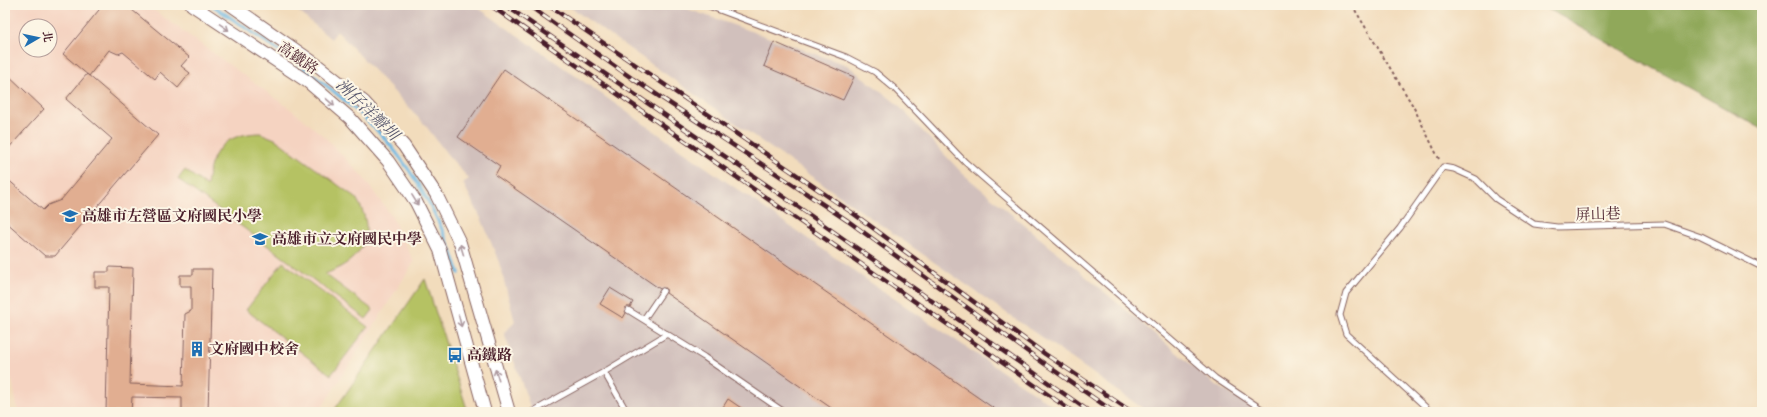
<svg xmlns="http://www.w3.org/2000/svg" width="1767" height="417" viewBox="0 0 1767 417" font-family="'IM FELL English','Noto Serif TC',serif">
	<rect width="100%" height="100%" fill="#fcf5e5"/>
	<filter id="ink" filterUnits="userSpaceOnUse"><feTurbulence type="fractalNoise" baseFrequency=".025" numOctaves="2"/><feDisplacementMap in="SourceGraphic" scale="8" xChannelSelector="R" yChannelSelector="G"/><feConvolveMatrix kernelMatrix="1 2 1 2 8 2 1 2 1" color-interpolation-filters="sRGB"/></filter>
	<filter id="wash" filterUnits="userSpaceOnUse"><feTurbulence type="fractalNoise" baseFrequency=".012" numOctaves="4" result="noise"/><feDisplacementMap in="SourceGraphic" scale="16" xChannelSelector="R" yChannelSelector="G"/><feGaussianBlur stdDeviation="0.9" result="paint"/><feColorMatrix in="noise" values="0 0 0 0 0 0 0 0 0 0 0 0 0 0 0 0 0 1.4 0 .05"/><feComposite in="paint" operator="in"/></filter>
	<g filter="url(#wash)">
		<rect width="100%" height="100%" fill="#f2dcbc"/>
		<path fill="#f5d3c1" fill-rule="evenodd" d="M5,5H147L293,111L326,138L363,177L392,217L414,262L319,412H18L13,384L5,360ZM26,26H50V50H26Z"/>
		<g fill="#d1c0bc">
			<polygon points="291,5 474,5 874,285 1062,412 532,412 504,333 515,322 499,262 482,220 463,183 469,179 447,154 426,126 337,31 331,39"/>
			<polygon points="567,5 676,5 847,65 896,103 962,173 1212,382 1258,412 1148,412"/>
		</g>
		<g fill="#b5c264" stroke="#807048">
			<path d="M260,133L275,139L356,198C378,234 363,260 325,274L373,310L366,319L178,179L185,170L207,186C210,151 224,134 260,133Z"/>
			<polygon points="283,262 368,327 331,375 246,310"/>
			<polygon points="425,279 468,412 333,412"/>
		</g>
		<polygon fill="#90a85a" stroke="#6d6442" points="1541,5 1762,5 1762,129"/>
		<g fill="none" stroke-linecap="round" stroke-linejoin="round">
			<path stroke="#68b5e2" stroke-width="3.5" d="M212,5C261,39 312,71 357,111C405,153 439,212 459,273"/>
		</g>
		<g id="blocks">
			<g fill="#e1ae91">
				<polygon points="103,5 126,5 189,57 181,66 190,73 178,88 160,72 155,79 123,52 118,54 109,50 89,76 63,54"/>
				<polygon points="774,42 854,77 843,100 764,66"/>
				<polygon points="504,69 999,412 837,412 666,293 666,288 660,289 495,175 500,166 458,137"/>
				<polygon points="5,72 44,109 5,152"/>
				<polygon points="87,74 158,135 55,256 45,256 5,221 5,177 43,210 48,205 61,200 112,139 66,99"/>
				<polygon points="109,267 133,268 130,384 183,386 185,314 191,311 191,286 180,286 180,275 193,275 193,269 212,269 208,412 182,412 182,398 132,397 131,412 106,412 109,287 95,287 95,272 109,272"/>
				<polygon points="610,288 633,302 630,307 625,308 626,313 623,318 600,304"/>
				<polygon points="728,399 747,412 720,412"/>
			</g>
		</g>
	</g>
	<g filter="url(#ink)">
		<use href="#blocks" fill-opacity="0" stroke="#85615e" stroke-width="1"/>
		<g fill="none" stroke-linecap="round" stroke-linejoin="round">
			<defs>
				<g id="service">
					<polyline points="706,5 846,57 875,72 895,89 965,162 1215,378 1266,412"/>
					<polyline points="628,310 704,357 784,412"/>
					<polyline points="644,319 663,291"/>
					<polyline points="604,372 627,412"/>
					<polyline points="532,412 604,372 667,334"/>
					<polyline points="1431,412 1346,334 1340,315 1346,293 1400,228 1443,167 1454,169 1476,179 1496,199 1534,224 1557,227 1664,224 1701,237 1762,267"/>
				</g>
				<g id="tertiary">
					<polyline points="192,5 308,82 350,118 388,161 416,202 440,250 485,412"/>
					<polyline points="231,5 317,65 364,102 404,146 436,194 460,243 509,412"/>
				</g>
			</defs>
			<use href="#service" stroke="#85615e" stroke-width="7"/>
			<use href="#tertiary" stroke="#85615e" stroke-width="14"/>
			<polyline stroke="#85615e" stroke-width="2" stroke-dasharray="3 3" stroke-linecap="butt" points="1352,5 1413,106 1439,159"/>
			<use href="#service" stroke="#fff" stroke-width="5"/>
			<use href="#tertiary" stroke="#fff" stroke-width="12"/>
			<defs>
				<g id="rail">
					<polyline points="490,5 1073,412"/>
					<polyline points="505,5 794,204 1090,412"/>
					<polyline points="528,5 633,79 848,221 1042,362 1114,412"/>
					<polyline points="548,5 854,214 1045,354 1132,412"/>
				</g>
			</defs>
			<use href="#rail" stroke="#4a1f2b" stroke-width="4.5"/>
			<use href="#rail" stroke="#fcf5e5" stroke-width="3" stroke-dasharray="9" stroke-linecap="butt"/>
		</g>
		<defs><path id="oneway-shaft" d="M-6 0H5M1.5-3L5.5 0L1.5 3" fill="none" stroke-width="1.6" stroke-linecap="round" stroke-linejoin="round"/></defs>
		<g stroke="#ae9aa0">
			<use href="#oneway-shaft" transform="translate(224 27) rotate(35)"/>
			<use href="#oneway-shaft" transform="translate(330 102) rotate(41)"/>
			<use href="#oneway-shaft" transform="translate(415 200) rotate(58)"/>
			<use href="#oneway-shaft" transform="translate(462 250) rotate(-107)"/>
			<use href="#oneway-shaft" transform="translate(460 321) rotate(76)"/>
			<use href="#oneway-shaft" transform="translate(497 375) rotate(-107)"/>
		</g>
	</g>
	<defs>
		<symbol id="school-bare" viewBox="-9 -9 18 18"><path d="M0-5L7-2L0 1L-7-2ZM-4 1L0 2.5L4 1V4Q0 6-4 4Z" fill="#1f6fb2" stroke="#fcf5e5" stroke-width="2.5" paint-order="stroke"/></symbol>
		<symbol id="building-bare" viewBox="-9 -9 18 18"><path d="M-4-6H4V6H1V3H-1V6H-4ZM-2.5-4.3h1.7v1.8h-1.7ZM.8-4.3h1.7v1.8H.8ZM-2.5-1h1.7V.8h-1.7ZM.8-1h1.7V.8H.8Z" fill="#1f6fb2" stroke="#fcf5e5" stroke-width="2.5" paint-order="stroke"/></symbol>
		<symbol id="bus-bare" viewBox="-9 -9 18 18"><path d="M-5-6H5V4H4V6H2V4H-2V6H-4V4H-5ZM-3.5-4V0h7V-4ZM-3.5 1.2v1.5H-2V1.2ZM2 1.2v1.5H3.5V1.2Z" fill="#1f6fb2" stroke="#fcf5e5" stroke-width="2.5" paint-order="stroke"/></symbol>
	</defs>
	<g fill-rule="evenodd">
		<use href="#school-bare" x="59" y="205" width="22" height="22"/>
		<use href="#school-bare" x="249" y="228" width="22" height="22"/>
		<use href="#building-bare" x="186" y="338" width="22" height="22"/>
		<use href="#bus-bare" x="444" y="344" width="22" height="22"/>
	</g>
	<g text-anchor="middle" stroke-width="4" stroke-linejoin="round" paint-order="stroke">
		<g font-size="15" fill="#4a1f2b" stroke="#fcf5e5">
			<text transform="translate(298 58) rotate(34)" y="5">高鐵路</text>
			<text transform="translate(1598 214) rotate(-2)" y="5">屏山巷</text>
		</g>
		<g font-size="15" font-weight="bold" fill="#4a1f2b" stroke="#fcf5e5" text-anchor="start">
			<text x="82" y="221">高雄市左營區文府國民小學</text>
			<text x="272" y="244">高雄市立文府國民中學</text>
			<text x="209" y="354">文府國中校舍</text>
			<text x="467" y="360">高鐵路</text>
		</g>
		<g font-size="16" font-style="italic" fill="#54546b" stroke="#fcf5e5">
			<text transform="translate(368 109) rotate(44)" y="6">洲仔洋瓣圳</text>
		</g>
	</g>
	<rect width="1767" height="417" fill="none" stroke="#fcf5e5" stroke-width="20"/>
	<g transform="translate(38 38) rotate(81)"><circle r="19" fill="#fcf5e5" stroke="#b59f9b"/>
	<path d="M0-3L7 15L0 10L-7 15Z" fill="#1f6fb2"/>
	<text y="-6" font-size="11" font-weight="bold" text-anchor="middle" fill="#4a1f2b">北</text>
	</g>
</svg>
